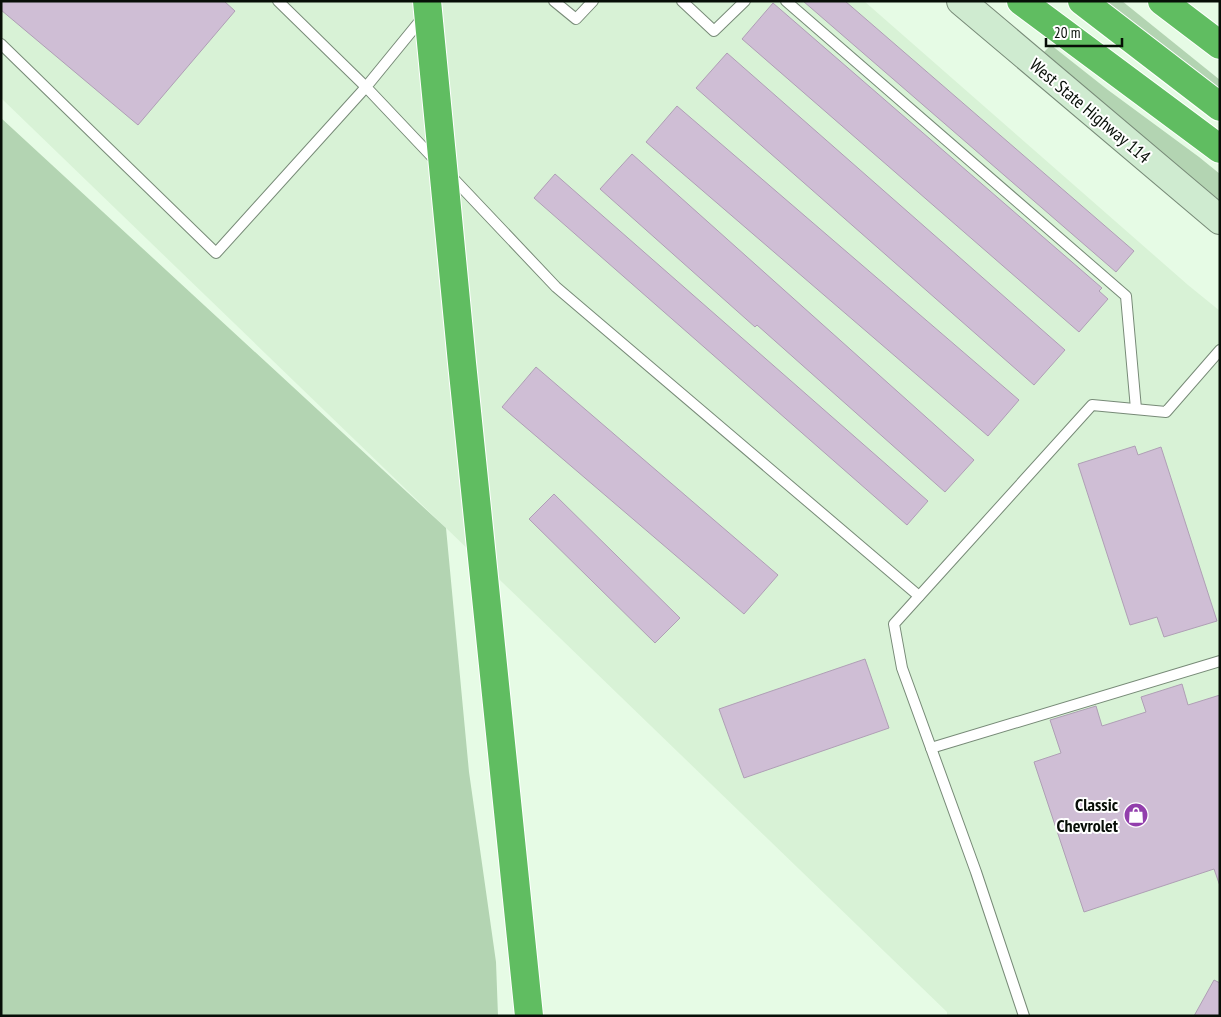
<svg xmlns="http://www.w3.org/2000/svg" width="1221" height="1017" viewBox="0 0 1221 1017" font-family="'PT Sans Narrow',sans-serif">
	<rect width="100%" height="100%" fill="#e6fbe5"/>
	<polygon fill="#d8f2d6" points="1,1 864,1 1188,285 1220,311 1220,1016 947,1016 947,1012 1,98"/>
	<g fill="#b3d4b2">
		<polygon points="1104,1 1122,1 1220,80 1220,92"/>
		<polygon points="1051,45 1108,90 1199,157 1220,174 1220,203 1044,52"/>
		<polygon points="1,118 446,528 469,772 496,962 498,1016 1,1016"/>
	</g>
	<g fill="#cfbed5" stroke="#af9fb5">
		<polygon points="1,1 224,1 235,11 138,125 1,10"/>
		<polygon points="803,1 845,1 1134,251 1116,272"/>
		<polygon points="773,3 1102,288 1099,291 1108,299 1079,332 742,39"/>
		<polygon points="727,53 1065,350 1034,385 696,88"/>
		<polygon points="677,106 1019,400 988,436 646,142"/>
		<polygon points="632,154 974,460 945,492 757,325 755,327 600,189"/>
		<polygon points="555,174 928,501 907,525 534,198"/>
		<polygon points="536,367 778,575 744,614 502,407"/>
		<polygon points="1135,446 1138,455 1161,447 1217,621 1164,637 1157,617 1130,625 1078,464"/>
		<polygon points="554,494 680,618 655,643 529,519"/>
		<polygon points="865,659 889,728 744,778 719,709"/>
		<polygon points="1182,684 1188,705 1220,695 1220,886 1214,869 1084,912 1034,762 1061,753 1050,720 1096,706 1102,726 1146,712 1141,697"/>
		<polygon points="1214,980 1220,983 1220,1016 1194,1016"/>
	</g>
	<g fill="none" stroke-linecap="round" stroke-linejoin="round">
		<defs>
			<g id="lane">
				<polyline points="554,1 576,19 593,1"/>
				<polyline points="682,1 714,31 745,1"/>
				<polyline points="786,1 1126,296 1136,409"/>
				<polyline points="424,16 366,87 436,161"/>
				<polyline points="1,44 216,253 366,87 278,1"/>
				<polyline points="450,175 556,287 919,596"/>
				<polyline points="931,748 1220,661"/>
				<polyline points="1024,1016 976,872 902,668 894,624 1092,405 1166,412 1220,350"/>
			</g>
			<polyline id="secondary" points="961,1 1220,220"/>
			<g id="highway">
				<polyline points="1021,1 1220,149"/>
				<polyline points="1082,1 1220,107"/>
				<polyline points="1162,1 1220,45"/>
			</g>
		</defs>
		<use href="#lane" stroke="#778a77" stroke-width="12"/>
		<use href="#secondary" stroke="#778a77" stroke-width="30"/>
		<use href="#highway" stroke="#fff" stroke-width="30"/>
		<use href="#lane" stroke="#fff" stroke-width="10"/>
		<use href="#secondary" stroke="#cfebd0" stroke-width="28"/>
		<use href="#highway" stroke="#60bd61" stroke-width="28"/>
		<defs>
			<polyline id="highway-bridge" points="427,1 462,363 529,1016"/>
		</defs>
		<use href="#highway-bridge" stroke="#fff" stroke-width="30" stroke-linecap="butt"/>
		<use href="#highway-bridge" stroke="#60bd61" stroke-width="28"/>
	</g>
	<defs>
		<symbol id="shop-disc" viewBox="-11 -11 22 22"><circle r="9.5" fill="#923eac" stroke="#fff"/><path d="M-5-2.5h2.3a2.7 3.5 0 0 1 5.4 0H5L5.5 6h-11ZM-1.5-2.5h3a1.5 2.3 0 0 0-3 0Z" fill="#fff"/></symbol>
	</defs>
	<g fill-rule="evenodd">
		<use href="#shop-disc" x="1122" y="801" width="28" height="28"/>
	</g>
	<g text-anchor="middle" stroke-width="4" stroke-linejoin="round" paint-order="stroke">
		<g font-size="18" fill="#070e07" stroke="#fff">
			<text transform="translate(1090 111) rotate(40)" y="6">West State Highway 114</text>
		</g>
		<g font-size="18" font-weight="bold" fill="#070e07" stroke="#fff" text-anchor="end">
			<text x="1118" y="811">Classic<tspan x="1118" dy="21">Chevrolet</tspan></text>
		</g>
	</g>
	<rect width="1221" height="1017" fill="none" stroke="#070e07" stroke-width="5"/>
	<path d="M1046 38v8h76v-8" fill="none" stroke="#070e07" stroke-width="2.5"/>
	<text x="1054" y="38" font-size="15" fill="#070e07" stroke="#ffffff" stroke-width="4" paint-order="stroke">20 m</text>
</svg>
